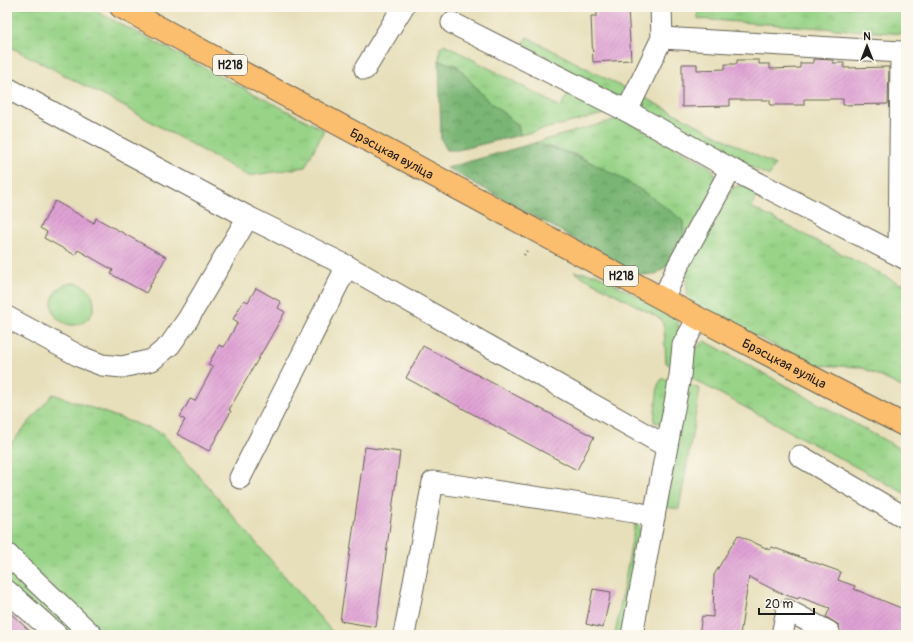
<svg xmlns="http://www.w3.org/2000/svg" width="913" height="642" viewBox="0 0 913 642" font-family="Pangolin,sans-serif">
	<defs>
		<pattern id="grass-tufts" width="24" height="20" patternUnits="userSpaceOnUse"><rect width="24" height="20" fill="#98d387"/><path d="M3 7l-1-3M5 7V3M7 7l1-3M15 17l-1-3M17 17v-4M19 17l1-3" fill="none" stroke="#82b574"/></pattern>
		<pattern id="forest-crowns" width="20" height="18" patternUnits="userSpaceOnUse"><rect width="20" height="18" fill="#7ab574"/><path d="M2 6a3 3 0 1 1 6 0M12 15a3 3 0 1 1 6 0" fill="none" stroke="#63925e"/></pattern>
		<pattern id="building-hatch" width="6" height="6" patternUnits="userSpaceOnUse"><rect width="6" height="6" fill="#dfa1d4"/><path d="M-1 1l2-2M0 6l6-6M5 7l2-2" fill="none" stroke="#bf8ab5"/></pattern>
	</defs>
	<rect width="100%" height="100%" fill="#fbf7ec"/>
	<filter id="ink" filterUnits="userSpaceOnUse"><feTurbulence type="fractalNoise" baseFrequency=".025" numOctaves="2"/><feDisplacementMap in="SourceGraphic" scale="8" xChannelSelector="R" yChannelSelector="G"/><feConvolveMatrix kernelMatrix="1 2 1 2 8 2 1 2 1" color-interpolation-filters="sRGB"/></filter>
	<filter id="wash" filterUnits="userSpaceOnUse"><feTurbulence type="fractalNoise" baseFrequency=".012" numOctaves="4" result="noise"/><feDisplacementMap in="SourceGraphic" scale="16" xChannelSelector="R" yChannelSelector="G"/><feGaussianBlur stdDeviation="0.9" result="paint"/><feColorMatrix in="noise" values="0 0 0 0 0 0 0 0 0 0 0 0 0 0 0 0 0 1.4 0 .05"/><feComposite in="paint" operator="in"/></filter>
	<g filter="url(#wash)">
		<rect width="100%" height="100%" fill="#e7dfba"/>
		<g fill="url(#grass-tufts)" stroke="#5a7852">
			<polygon points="7,7 88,7 324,130 305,167 248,176 123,106 7,45"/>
			<polygon points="698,7 906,7 906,34 698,19"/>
			<polygon points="527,37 628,90 623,97 615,97 521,48"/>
			<polygon points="444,44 561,107 568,94 608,113 520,135 518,125 486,99 456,65 439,61 440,48"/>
			<polygon points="643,97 775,165 769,176 643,113"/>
			<polygon points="621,118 709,166 715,173 716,184 684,245 609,173 577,155 534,143"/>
			<polygon points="739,185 749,186 757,195 751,207 902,285 906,279 906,389 861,367 812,365 692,303 687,295 686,273 732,189"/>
			<polygon points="574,272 596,274 676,317 679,327 674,367 666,363 664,328 661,319"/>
			<path d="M705,341L906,452V494L689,377C691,363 691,349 705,341Z"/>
			<polygon points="662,379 668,379 671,384 664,420 660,423 654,422 658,385"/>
			<polygon points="686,384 700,389 679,509 666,507"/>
			<polygon points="53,394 162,433 335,635 42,635 7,602 7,448"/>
			<polygon points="635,524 638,525 641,532 626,635 615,635"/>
		</g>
		<g fill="url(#forest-crowns)" stroke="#4b6848">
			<polygon points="439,61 456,65 486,99 518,125 520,135 458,150 447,150 441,139"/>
			<path d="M534,143C588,155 640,186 683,221L684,245L671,263L656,274L640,275L447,168Z"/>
		</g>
		<circle fill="#98d387" stroke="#5a7852" cx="73" cy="304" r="21"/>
		<g id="blocks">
			<g fill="url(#building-hatch)">
				<polygon points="597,7 628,7 631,60 593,62 591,16 597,16"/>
				<polygon points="813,59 833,60 833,63 844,63 844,68 889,67 888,104 843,105 843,99 804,99 804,105 770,105 770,100 730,100 730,106 682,107 682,64 697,64 697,70 725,69 725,64 737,64 737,60 759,60 759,64 770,64 770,69 800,68 800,63 813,63"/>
				<polygon points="55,201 94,223 96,218 166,257 146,293 111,274 113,270 78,250 75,255 44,238 47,232 40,228"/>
				<polygon points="256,288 281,302 278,308 285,312 229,410 231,411 209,451 177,434 185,420 180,417 190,399 195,401 213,367 208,365 219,345 224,347 238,322 233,319 244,300 248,302"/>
				<polygon points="423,346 594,437 577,470 406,378"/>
				<polygon points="365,447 400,452 376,627 340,621"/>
				<polygon points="738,535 770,550 772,547 841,572 838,580 855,586 854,589 906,610 906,635 840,635 839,625 826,617 830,608 799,597 798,599 780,593 749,577 740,635 699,635 702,616 713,617 714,575"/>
				<polygon points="593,589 611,592 603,628 586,624"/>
				<polygon points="7,610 34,635 7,635"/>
			</g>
		</g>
	</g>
	<g filter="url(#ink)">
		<use href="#blocks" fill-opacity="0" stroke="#636053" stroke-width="1"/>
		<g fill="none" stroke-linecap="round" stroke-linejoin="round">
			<defs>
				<g id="minor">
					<polyline points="452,23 627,111 731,169 678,266 663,299"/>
					<polyline points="662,38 901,52 899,255"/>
					<polyline points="365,69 403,7"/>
					<polyline points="7,88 248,217 188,319 170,345 152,360 122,367 102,365 81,357 7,317"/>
					<polyline points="627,111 662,38 661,7"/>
					<polyline points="731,169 906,259"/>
					<polyline points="248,217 347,266"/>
					<polyline points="800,456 906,518"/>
					<polyline points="240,478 347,266 666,446"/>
					<polyline points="7,554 92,635"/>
					<polyline points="7,591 57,635"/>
					<polyline points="404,635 433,482 634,512 654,517"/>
					<polyline points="632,635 680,376 683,345 698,318"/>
					<polyline points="782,635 787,610 829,632"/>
				</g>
				<g id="major">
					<path id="s1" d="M121,7L698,318L906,426"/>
				</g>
			</defs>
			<use href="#minor" stroke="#636053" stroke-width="23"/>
			<use href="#major" stroke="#636053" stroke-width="24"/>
			<polyline stroke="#636053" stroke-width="2.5" stroke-dasharray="1 3" stroke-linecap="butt" points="524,255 528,249"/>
			<use href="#minor" stroke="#fff" stroke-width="21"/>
			<use href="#major" stroke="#fbbd6e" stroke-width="22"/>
		</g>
	</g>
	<g text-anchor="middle" stroke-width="4" stroke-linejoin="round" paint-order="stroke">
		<g fill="#fbf7ec" stroke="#5f5e5a" stroke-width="1">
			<rect x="213" y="55" width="34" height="20" rx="3"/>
			<rect x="604" y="266" width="34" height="20" rx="3"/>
		</g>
		<g font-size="12" font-weight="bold" fill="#1c1c1c">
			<text x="230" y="69">Н218</text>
			<text x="621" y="280">Н218</text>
		</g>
		<g font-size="13" fill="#1c1c1c" stroke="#fbf7ec">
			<text dy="5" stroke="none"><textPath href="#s1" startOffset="308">Брэсцкая вуліца</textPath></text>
			<text dy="5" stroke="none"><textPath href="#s1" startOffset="753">Брэсцкая вуліца</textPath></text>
		</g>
	</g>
	<rect width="913" height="642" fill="none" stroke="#fbf7ec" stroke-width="24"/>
	<g transform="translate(867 46)" stroke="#fbf7ec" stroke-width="3" paint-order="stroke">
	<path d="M0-3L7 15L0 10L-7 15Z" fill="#1c1c1c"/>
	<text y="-6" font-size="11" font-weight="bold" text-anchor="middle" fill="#1c1c1c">N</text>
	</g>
	<path d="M759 608v6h55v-6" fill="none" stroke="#1c1c1c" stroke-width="2"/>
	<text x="765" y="608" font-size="12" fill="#1c1c1c" stroke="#fbf7ec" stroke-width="3" paint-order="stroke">20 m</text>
</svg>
